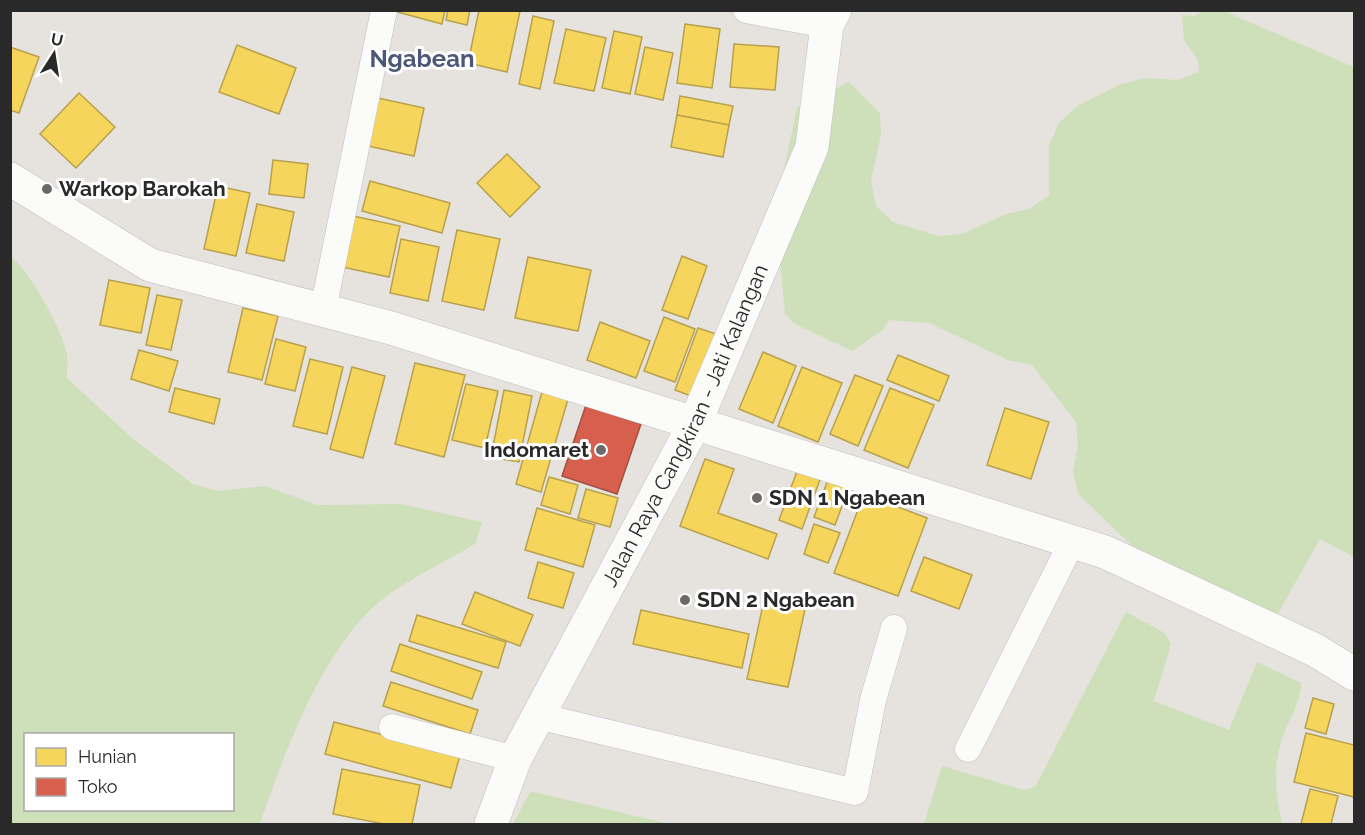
<svg xmlns="http://www.w3.org/2000/svg" width="1365" height="835" viewBox="0 0 1365 835" font-family="Raleway,sans-serif">
	<rect width="100%" height="100%" fill="#e6e2de"/>
	<g fill="#cde0b9" fill-rule="evenodd">
		<polygon points="1204,11 1224,11 1354,67 1354,557 1320,539 1277,615 1150,563 1078,494 1073,470 1078,446 1076,422 1032,365 1008,360 929,323 889,320 883,330 852,351 793,323 785,313 775,213 797,108 849,82 880,113 881,135 871,180 876,206 893,222 938,236 962,234 1006,214 1029,209 1049,196 1049,145 1059,123 1077,106 1119,85 1145,78 1177,80 1199,72 1198,60 1184,40 1182,15 1194,16"/>
		<path d="M11,257C29,270 63,331 67,354C68,361 67,370 67,378L133,439L193,484L217,491L265,486L317,505L401,504L482,522L475,544C446,561 415,576 388,595C325,640 284,753 260,824H11ZM26,734H232V810H26Z"/>
		<path d="M1126,612L1165,633L1171,644L1154,701L1229,730L1257,662L1301,683C1301,702 1290,718 1283,736C1272,765 1276,795 1282,824H924L942,766L1024,790L1035,787Z"/>
		<polygon points="530,792 538,793 670,824 513,824"/>
	</g>
	<g fill="#f6d55c" stroke="#b8a14d" stroke-width="1.5">
		<polygon points="390,10 445,10 442,24"/>
		<polygon points="448,10 470,10 467,25 446,20"/>
		<polygon points="479,10 520,11 507,72 468,63"/>
		<polygon points="533,16 554,21 540,89 519,84"/>
		<polygon points="685,24 720,29 712,88 677,83"/>
		<polygon points="566,29 606,38 594,91 554,83"/>
		<polygon points="614,31 642,37 630,94 602,88"/>
		<polygon points="734,44 779,47 775,90 730,87"/>
		<polygon points="237,45 296,68 279,114 219,92"/>
		<polygon points="10,47 39,57 19,113 10,110"/>
		<polygon points="645,47 673,53 663,100 635,94"/>
		<polygon points="79,93 115,127 76,168 40,134"/>
		<polygon points="680,96 733,106 729,125 677,115"/>
		<polygon points="378,98 424,108 414,156 368,146"/>
		<polygon points="677,115 729,125 723,157 671,147"/>
		<polygon points="507,154 540,187 510,217 477,183"/>
		<polygon points="273,160 308,164 304,198 269,194"/>
		<polygon points="370,181 450,203 442,233 362,211"/>
		<polygon points="218,186 250,193 236,256 204,249"/>
		<polygon points="257,204 294,212 284,261 246,253"/>
		<polygon points="353,216 400,226 389,277 342,267"/>
		<polygon points="457,230 500,239 484,310 442,301"/>
		<polygon points="401,239 439,247 428,301 390,293"/>
		<polygon points="682,256 707,266 688,319 662,310"/>
		<polygon points="528,257 591,270 578,331 515,318"/>
		<polygon points="109,280 150,288 141,333 100,325"/>
		<polygon points="157,295 182,300 171,350 146,345"/>
		<polygon points="243,308 278,316 262,380 228,372"/>
		<polygon points="664,317 695,329 675,382 644,371"/>
		<polygon points="600,322 650,341 636,378 587,360"/>
		<polygon points="698,328 725,337 702,400 675,390"/>
		<polygon points="276,339 306,347 295,391 265,384"/>
		<polygon points="139,350 178,361 169,391 131,379"/>
		<polygon points="763,352 796,366 773,423 739,409"/>
		<polygon points="898,355 949,376 939,401 887,380"/>
		<polygon points="310,359 343,367 327,434 293,426"/>
		<polygon points="415,363 465,375 444,457 395,444"/>
		<polygon points="352,367 385,376 363,458 330,449"/>
		<polygon points="802,367 842,383 818,442 778,426"/>
		<polygon points="855,375 883,386 858,446 830,434"/>
		<polygon points="466,384 498,391 485,448 452,440"/>
		<polygon points="175,388 220,399 214,424 169,412"/>
		<polygon points="890,388 934,405 908,468 864,450"/>
		<polygon points="504,390 532,396 519,462 491,457"/>
		<polygon points="542,392 568,399 541,492 516,484"/>
		<polygon points="1005,408 1049,422 1031,479 987,465"/>
		<polygon points="705,459 734,469 718,513 777,534 768,559 680,526"/>
		<polygon points="799,466 822,474 802,529 779,520"/>
		<polygon points="831,472 852,479 835,525 814,517"/>
		<polygon points="549,477 578,485 570,514 541,505"/>
		<polygon points="586,489 618,498 610,527 578,518"/>
		<polygon points="864,494 927,518 898,596 834,573"/>
		<polygon points="537,508 595,525 583,567 525,550"/>
		<polygon points="814,524 840,533 828,563 804,554"/>
		<polygon points="924,557 972,575 959,609 911,591"/>
		<polygon points="538,562 574,573 563,608 528,598"/>
		<polygon points="766,591 807,600 788,687 747,679"/>
		<polygon points="475,592 533,615 520,646 462,624"/>
		<polygon points="641,610 749,634 742,668 633,644"/>
		<polygon points="417,615 506,642 498,668 409,641"/>
		<polygon points="400,644 482,672 472,699 391,671"/>
		<polygon points="391,682 478,710 470,734 383,706"/>
		<polygon points="1313,698 1334,704 1326,734 1305,728"/>
		<polygon points="334,722 460,755 451,788 325,754"/>
		<polygon points="1306,733 1354,745 1354,797 1294,782"/>
		<polygon points="342,769 420,785 412,824 384,824 333,814"/>
		<polygon points="1310,789 1338,796 1331,824 1301,824"/>
	</g>
	<polygon fill="#d6604d" stroke="#a25042" stroke-width="1.5" points="586,405 641,424 617,494 562,476"/>
	<g fill="none" stroke-linecap="round" stroke-linejoin="round">
		<defs>
			<g id="street">
				<polyline points="746,10 827,25"/>
				<polyline points="323,310 384,10"/>
				<polyline points="538,716 855,792 873,700 894,628"/>
				<polyline points="392,727 515,759"/>
				<polyline points="968,749 1072,542"/>
			</g>
			<g id="secondary">
				<polyline points="10,179 150,265 391,328 1105,552 1315,650 1354,674"/>
				<path id="s1" d="M491,824L515,759L695,423L812,147L827,25L835,10"/>
			</g>
		</defs>
		<use href="#street" stroke="#c0bfc0" stroke-width="27"/>
		<use href="#secondary" stroke="#c0bfc0" stroke-width="34"/>
		<use href="#street" stroke="#fbfbfa" stroke-width="26"/>
		<use href="#secondary" stroke="#fbfbfa" stroke-width="33"/>
	</g>
	<g fill="#6b6a68" stroke="#fff" stroke-width="2">
		<circle cx="47" cy="189" r="6"/>
		<circle cx="601" cy="450" r="6"/>
		<circle cx="757" cy="498" r="6"/>
		<circle cx="685" cy="600" r="6"/>
	</g>
	<g text-anchor="middle" stroke-width="6" stroke-linejoin="round" paint-order="stroke">
		<g font-size="21" font-weight="bold" fill="#292929" stroke="#fff" text-anchor="start">
			<text x="59" y="196">Warkop Barokah</text>
			<text x="589" y="457" text-anchor="end">Indomaret</text>
			<text x="769" y="505">SDN 1 Ngabean</text>
			<text x="697" y="607">SDN 2 Ngabean</text>
		</g>
		<g font-size="21" fill="#292929" stroke="#fff">
			<text dy="7" stroke="none"><textPath href="#s1" startOffset="444">Jalan Raya Cangkiran - Jati Kalangan</textPath></text>
		</g>
		<g font-size="24" font-weight="bold" fill="#4c5877" stroke="#fff">
			<text x="422" y="67">Ngabean</text>
		</g>
	</g>
	<rect width="1365" height="835" fill="none" stroke="#292929" stroke-width="24"/>
	<rect x="24" y="733" width="210" height="78" fill="#ffffff" stroke="#a9a9a9" stroke-width="1.5"/>
	<rect x="36" y="748" width="30" height="18" fill="#f6d55c" stroke="#a9a9a9" stroke-width="1.5"/>
	<text x="78" y="763" font-size="18" fill="#292929">Hunian</text>
	<rect x="36" y="778" width="30" height="18" fill="#d6604d" stroke="#a9a9a9" stroke-width="1.5"/>
	<text x="78" y="793" font-size="18" fill="#292929">Toko</text>
	<g transform="translate(54 54) rotate(12)" stroke="#ffffff" stroke-width="4.5" paint-order="stroke">
	<path d="M0-4.5L10 22L0 15L-10 22Z" fill="#292929"/>
	<text y="-9" font-size="16" font-weight="bold" text-anchor="middle" fill="#292929">U</text>
	</g>
</svg>
